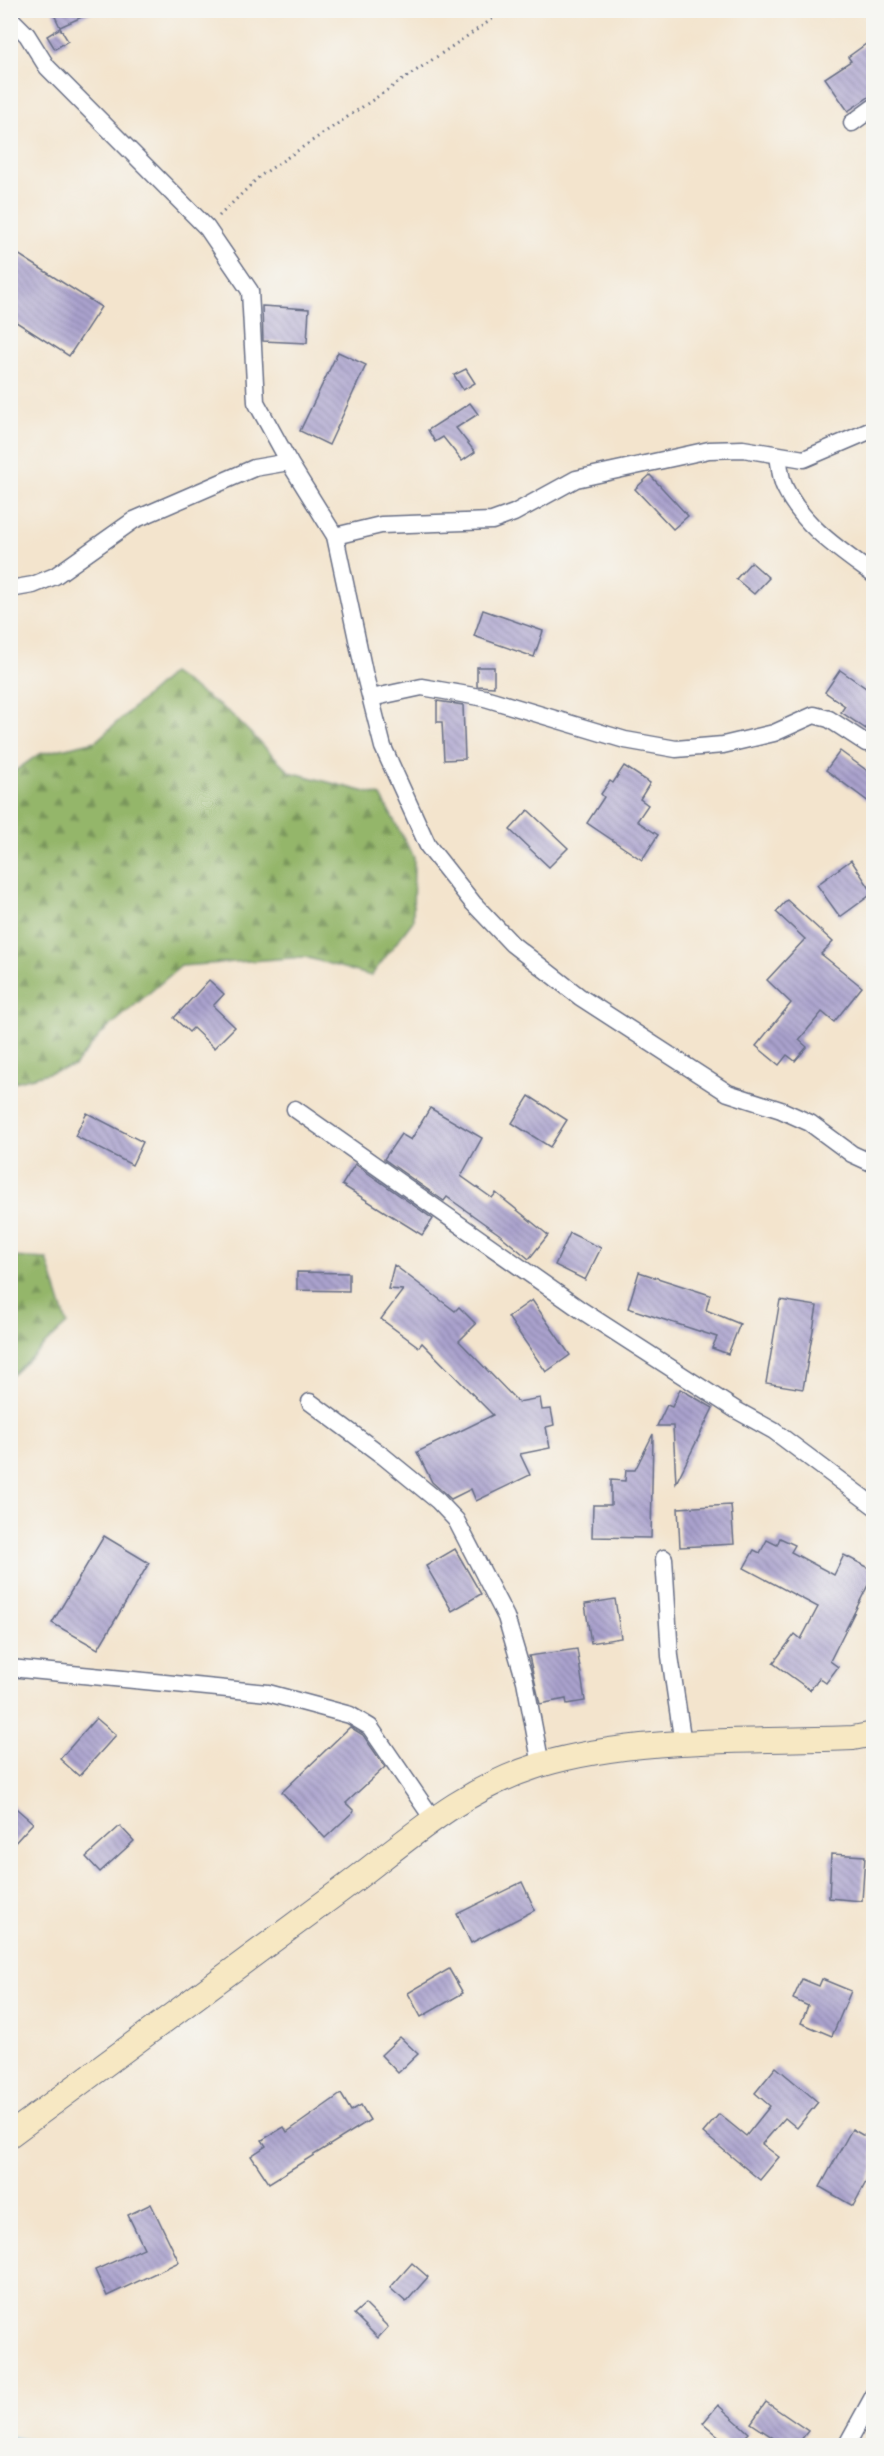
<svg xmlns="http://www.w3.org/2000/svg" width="884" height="2456" viewBox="0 0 884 2456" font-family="'Gochi Hand',sans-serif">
	<defs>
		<pattern id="forest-firs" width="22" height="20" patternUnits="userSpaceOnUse" patternTransform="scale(1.5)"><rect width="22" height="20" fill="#94b66a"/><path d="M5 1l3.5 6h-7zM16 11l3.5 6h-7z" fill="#78945a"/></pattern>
		<pattern id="building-back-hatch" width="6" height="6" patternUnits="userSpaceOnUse" patternTransform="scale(1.5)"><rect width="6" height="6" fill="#aaa2cd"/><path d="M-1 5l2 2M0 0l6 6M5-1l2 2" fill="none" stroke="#8a84aa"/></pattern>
	</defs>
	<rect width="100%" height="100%" fill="#f6f6f2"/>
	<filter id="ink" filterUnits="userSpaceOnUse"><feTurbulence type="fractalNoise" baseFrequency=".0167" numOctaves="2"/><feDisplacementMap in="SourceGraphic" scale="12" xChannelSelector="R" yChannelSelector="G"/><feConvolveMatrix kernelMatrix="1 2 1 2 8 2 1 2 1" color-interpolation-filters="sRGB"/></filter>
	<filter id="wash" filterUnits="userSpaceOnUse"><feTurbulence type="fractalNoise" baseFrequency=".008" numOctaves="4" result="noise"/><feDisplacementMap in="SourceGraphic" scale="24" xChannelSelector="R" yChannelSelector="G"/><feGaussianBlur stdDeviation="1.35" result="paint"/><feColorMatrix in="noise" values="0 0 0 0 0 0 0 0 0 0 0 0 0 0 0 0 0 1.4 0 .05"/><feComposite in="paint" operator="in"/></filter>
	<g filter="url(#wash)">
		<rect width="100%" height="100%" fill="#f3e4cd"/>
		<g fill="url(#forest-firs)" stroke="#587264" stroke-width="1.5">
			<polygon points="172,673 230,713 290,772 381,796 414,858 413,921 371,976 305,957 181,966 102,1033 74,1066 11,1083 11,774 39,754 96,741"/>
			<polygon points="11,1257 47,1259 67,1324 11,1376"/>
		</g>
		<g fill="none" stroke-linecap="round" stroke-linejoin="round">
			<polyline stroke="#66b9e2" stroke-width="5" points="10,2438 45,2446"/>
		</g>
		<g id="blocks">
			<g fill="url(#building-back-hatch)">
				<polygon points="52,10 97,10 60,27"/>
				<polygon points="60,28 68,41 55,49 47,36"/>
				<polygon points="873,39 873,94 848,111 825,78 851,61 848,57"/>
				<polygon points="10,249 101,307 69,356 10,318"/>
				<polygon points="262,306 309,309 307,343 263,341"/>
				<polygon points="338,352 366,365 329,445 300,431"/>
				<polygon points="466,369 475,383 463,390 454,375"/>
				<polygon points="470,403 478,414 456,428 475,452 462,461 443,437 435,442 428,430"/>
				<polygon points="650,475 688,516 673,529 635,489"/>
				<polygon points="751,562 769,578 754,594 736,579"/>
				<polygon points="483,610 543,631 534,657 474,636"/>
				<polygon points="477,667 494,667 494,687 477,686"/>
				<polygon points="840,670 873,693 873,718 866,729 841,712 845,706 825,692"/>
				<polygon points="437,701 463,705 465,759 444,760 442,722 437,722"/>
				<polygon points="840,751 873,775 873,805 826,770"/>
				<polygon points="624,766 650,783 640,799 648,805 637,821 658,835 642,860 587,823 604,797 601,794 610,781 613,783"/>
				<polygon points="528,810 568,848 549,867 510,830"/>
				<polygon points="851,860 873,893 840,917 817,885"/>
				<polygon points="787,900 833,942 821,954 862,987 834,1022 822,1012 799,1040 807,1047 795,1061 787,1055 779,1065 756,1046 791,1003 767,980 805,939 776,912"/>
				<polygon points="209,980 224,994 213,1006 235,1027 214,1048 193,1028 189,1032 174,1018"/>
				<polygon points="529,1096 567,1120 550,1147 512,1123"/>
				<polygon points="430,1108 482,1138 461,1176 492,1198 496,1193 548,1235 529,1259 499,1234 447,1197 444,1201 384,1159 401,1134 411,1140"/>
				<polygon points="87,1113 143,1142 132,1165 75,1136"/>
				<polygon points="355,1164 433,1219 422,1235 342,1185"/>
				<polygon points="570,1233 601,1248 585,1280 555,1265"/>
				<polygon points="394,1265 455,1311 459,1307 476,1324 459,1341 518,1402 540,1398 542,1410 551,1409 554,1425 546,1427 550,1448 520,1454 530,1475 476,1501 471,1489 451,1499 432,1482 417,1452 493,1415 422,1343 419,1347 381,1319 403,1290 388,1289"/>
				<polygon points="297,1272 349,1273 349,1291 297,1290"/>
				<polygon points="639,1272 710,1295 706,1310 740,1324 728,1354 712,1348 717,1337 628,1308"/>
				<polygon points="532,1300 570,1355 546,1372 508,1317"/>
				<polygon points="780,1300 817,1306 803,1389 766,1383"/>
				<polygon points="680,1389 713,1408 676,1483 673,1426 657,1426 667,1405 672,1407"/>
				<polygon points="653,1434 651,1538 592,1537 593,1505 611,1505 611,1480 625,1481 626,1470 635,1470"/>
				<polygon points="731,1505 734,1544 680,1547 678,1508"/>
				<polygon points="104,1536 149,1563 98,1649 52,1623"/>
				<polygon points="780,1538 795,1545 791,1552 834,1575 844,1555 873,1570 873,1575 830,1661 838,1667 826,1683 819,1678 810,1690 773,1663 795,1634 801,1639 818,1607 744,1568 754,1550 760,1553 767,1540 777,1545"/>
				<polygon points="455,1549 481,1594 452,1611 426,1566"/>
				<polygon points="615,1599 621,1638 591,1643 585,1604"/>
				<polygon points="577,1649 585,1701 567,1704 566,1699 540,1704 529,1656"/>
				<polygon points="96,1718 116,1735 79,1776 60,1759"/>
				<polygon points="350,1727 363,1735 385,1767 346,1803 354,1811 325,1838 282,1792"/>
				<polygon points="10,1803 33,1823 10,1848"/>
				<polygon points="120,1826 134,1841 100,1872 86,1857"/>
				<polygon points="831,1854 865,1856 862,1901 829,1898"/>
				<polygon points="522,1882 535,1910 471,1943 457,1914"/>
				<polygon points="449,1969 463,1993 421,2017 408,1993"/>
				<polygon points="802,1979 819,1986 822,1979 851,1991 832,2036 801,2023 808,2006 793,1999"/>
				<polygon points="400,2037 418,2054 398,2073 381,2055"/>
				<polygon points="776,2067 818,2102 797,2128 785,2118 762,2144 779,2157 760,2180 703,2133 719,2114 746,2136 770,2106 755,2093"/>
				<polygon points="341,2094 351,2111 361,2105 370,2120 269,2183 251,2156 266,2146 262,2140 284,2127 287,2132"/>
				<polygon points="852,2129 873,2141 873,2169 853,2206 820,2187"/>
				<polygon points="151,2204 179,2262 107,2296 95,2270 144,2248 128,2215"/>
				<polygon points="412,2263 428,2277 406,2302 390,2288"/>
				<polygon points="365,2304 388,2327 378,2338 354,2314"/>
				<polygon points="766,2402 808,2431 797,2445 784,2445 751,2423"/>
				<polygon points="718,2405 749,2433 737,2445 729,2445 703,2423"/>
			</g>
		</g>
	</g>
	<g filter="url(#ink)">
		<use href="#blocks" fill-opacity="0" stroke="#676e85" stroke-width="1.5"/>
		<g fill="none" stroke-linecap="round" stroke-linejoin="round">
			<defs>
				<g id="minor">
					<polyline points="10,18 27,35 47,67 207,228 250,291 256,402 289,462 335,536 364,672 383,747 428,846 473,903 512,944 580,997 728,1093 781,1110 810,1123 852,1154 874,1164"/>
					<polyline points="852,123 874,107"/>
					<path d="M778,456C780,466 780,478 785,488C803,526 840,550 874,575"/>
					<polyline points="335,536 381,525 492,521 514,513 576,479 709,450 743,449 804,459 874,429"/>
					<polyline points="10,589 33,585 55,576 134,520 254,468 289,462"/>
					<polyline points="371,698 422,687 485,698 625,740 676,749 723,745 774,733 814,715 829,719 866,743 874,742"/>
					<polyline points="295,1109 581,1310 736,1410 774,1431 874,1506"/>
					<polyline points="310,1402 383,1456 438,1501 456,1520 506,1617 525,1681 541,1765"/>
					<polyline points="664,1558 670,1656 683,1744"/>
					<polyline points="10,1668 268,1693 350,1715 370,1727 433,1819"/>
					<polyline points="846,2446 874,2395"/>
				</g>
				<path id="secondary" d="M10,2135C118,2055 226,1975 333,1896C403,1845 456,1791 540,1765C635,1736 754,1742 853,1738L874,1734"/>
			</defs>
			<use href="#minor" stroke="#676e85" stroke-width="19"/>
			<use href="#secondary" stroke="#676e85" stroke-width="26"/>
			<polyline stroke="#676e85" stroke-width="3" stroke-dasharray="1.5 4.5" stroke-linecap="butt" points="219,216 260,176 506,10"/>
			<use href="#minor" stroke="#fff" stroke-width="16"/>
			<use href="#secondary" stroke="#f7e8c3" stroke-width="24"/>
		</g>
	</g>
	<rect width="884" height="2456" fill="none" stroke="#f6f6f2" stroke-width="36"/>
</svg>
